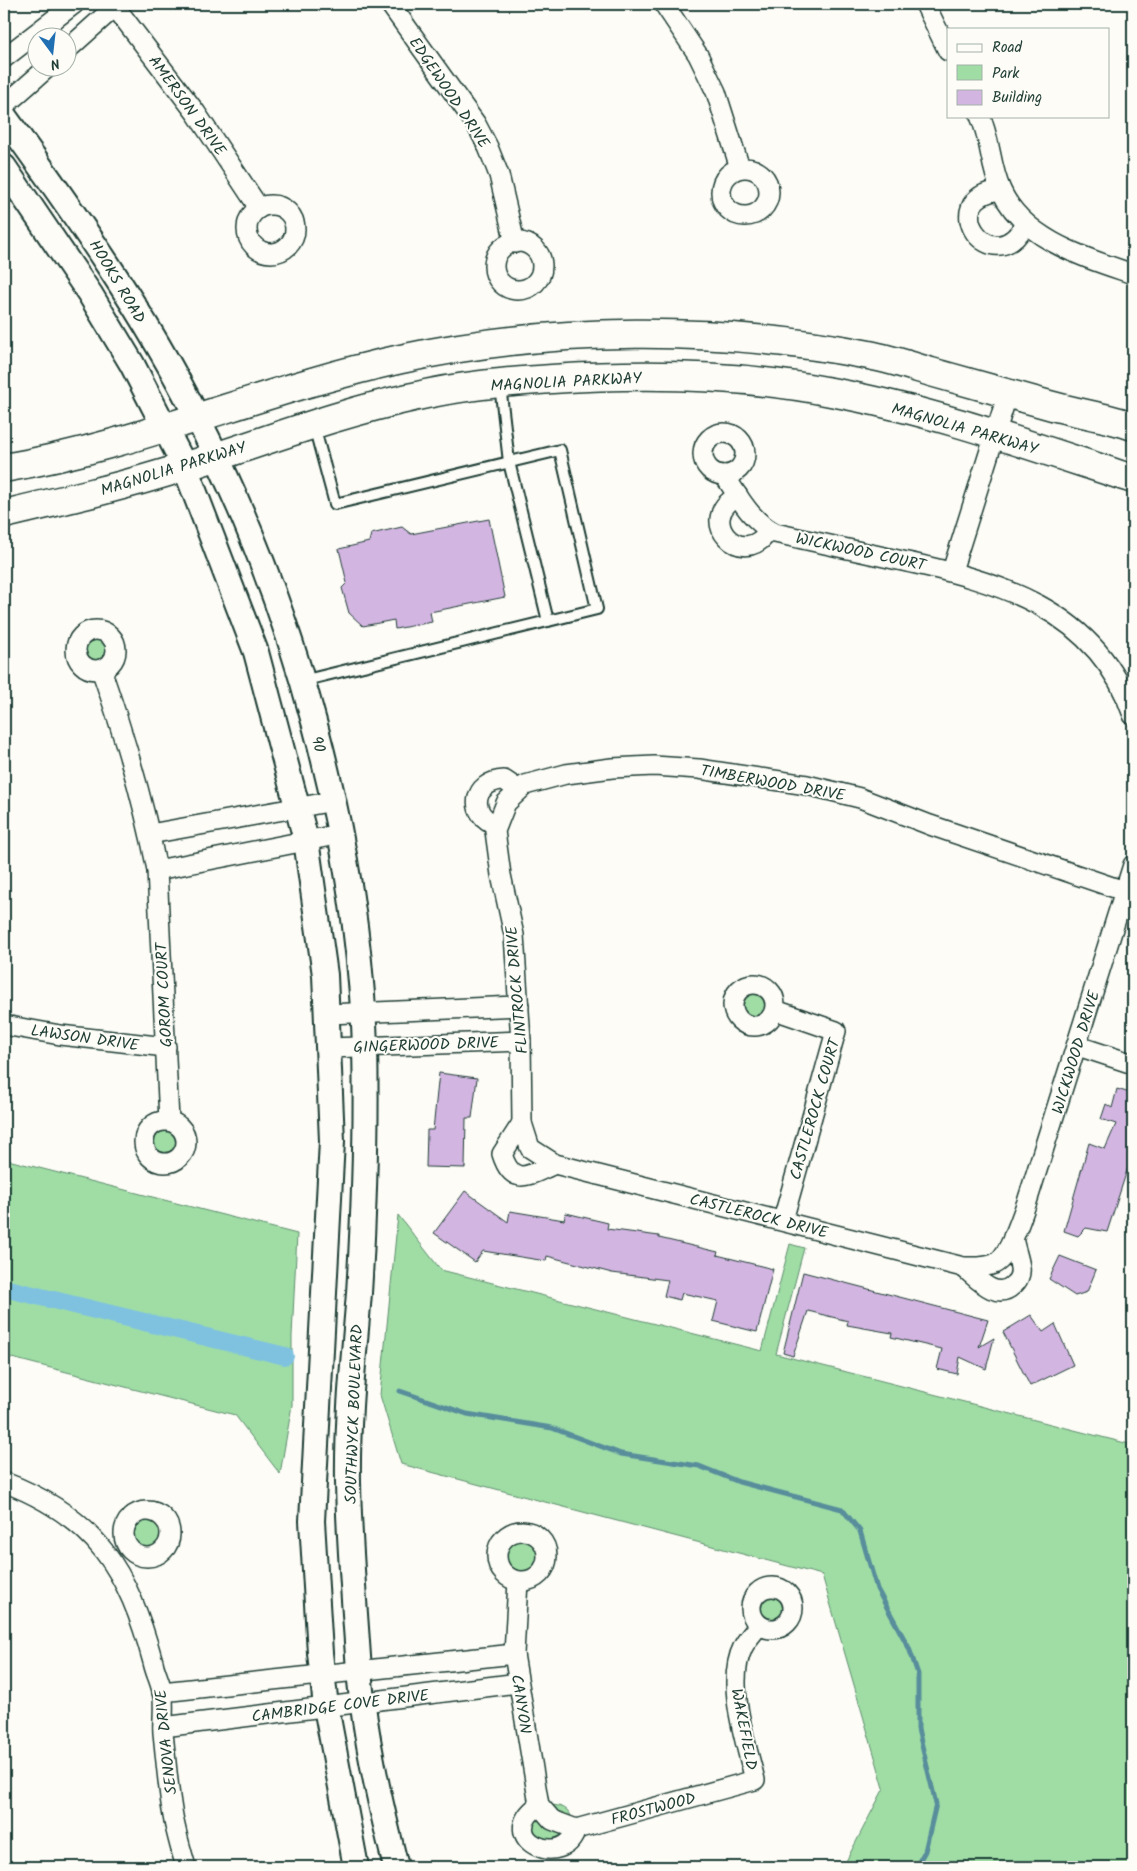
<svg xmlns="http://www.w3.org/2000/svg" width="1137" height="1871" viewBox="0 0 1137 1871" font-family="Kalam,sans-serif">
	<rect width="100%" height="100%" fill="#fdfcf7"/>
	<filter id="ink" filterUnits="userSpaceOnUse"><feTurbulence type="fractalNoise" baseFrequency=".02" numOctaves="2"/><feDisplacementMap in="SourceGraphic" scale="10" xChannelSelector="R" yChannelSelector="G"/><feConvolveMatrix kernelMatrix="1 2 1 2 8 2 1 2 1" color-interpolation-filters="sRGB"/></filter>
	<g filter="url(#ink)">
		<g fill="#9fdda5" stroke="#5f8d6c">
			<circle cx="95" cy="651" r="13"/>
			<circle cx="750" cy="1005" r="21"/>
			<circle cx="162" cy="1135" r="21"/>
			<polygon points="4,1159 297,1234 292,1336 292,1405 280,1474 235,1415 4,1356"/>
			<polygon points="398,1215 441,1270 762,1351 790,1244 804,1248 776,1354 1133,1445 1133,1867 843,1867 884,1788 822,1575 401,1464 380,1395"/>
			<circle cx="148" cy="1535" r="22"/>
			<circle cx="523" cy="1555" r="22"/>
			<circle cx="770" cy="1603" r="22"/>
			<path d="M548,1805C577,1805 574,1823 567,1842L535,1840L532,1819Z"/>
		</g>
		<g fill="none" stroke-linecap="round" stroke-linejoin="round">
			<polyline stroke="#598d9b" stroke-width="5" points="400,1391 467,1414 552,1428 621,1454 699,1466 739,1482 842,1509 860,1531 877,1589 909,1648 918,1674 918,1729 936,1804 925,1851 916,1867"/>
			<polyline stroke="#7fc2e0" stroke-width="18" points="4,1288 285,1356"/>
		</g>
		<g fill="#d3b5e2" stroke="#1f3d34">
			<polygon points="489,519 505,597 430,612 432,622 395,629 394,620 363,626 349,613 342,588 347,583 339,549 369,542 371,534 402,527 411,534"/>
			<polygon points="439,1073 477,1078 472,1118 466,1118 465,1168 426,1167 427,1130 433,1130"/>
			<polygon points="1117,1089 1133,1094 1133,1152 1107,1232 1086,1228 1078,1236 1064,1231 1089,1143 1105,1149 1116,1124 1101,1119 1106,1104 1112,1108"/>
			<polygon points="465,1191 508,1222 510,1211 564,1220 566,1213 608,1223 607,1229 659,1236 659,1238 718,1252 717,1255 773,1269 757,1332 713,1321 718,1301 682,1293 680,1300 664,1296 668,1280 612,1273 547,1256 546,1261 483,1251 475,1262 434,1233"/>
			<polygon points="1060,1256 1096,1270 1087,1292 1075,1296 1049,1279"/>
			<polygon points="803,1272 988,1320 979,1347 994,1338 986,1369 960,1357 957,1374 937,1369 942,1349 891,1337 892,1333 847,1325 848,1321 808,1311 793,1356 783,1353"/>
			<polygon points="1031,1315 1043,1332 1055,1324 1073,1365 1030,1386 1003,1332"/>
		</g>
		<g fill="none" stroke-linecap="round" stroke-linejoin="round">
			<defs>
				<g id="service">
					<polyline points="500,385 509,462 548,621"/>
					<polyline points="302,681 597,609 560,450 335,504 314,426"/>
				</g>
				<g id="minor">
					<polyline points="113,4 196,113 259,208"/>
					<polyline points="390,4 476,124 488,147 499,175 515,243"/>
					<polyline points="664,4 698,55 716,92 740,168"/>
					<polyline points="925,4 948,51"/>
					<polyline points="68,49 118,4"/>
					<polyline points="4,58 74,4"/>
					<polyline points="4,106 47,68"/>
					<path d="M980,116C991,140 990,167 1001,190C1023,240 1086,258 1133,274"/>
					<circle cx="745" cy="192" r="24"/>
					<path d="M1000,190C933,199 993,284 1025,224"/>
					<circle cx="271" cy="229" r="24"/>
					<circle cx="518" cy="266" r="24"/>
					<circle cx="724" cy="454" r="21"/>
					<path d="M724,475C739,497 751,521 775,533C816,542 857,551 898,560C997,581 1097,608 1133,715"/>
					<path d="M738,496C693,519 743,572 769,530"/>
					<polyline points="952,571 1008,393"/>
					<circle cx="96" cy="650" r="20"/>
					<path d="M101,669C124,735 144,802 157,870L169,1121"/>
					<path d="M497,825C467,815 473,781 504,780L519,790"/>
					<polyline points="150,834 334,801"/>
					<polyline points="157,870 341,834"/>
					<path d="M1124,891L930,825L860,798L807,785L699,769L654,766L612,768L566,774L525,785L506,803L495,831L501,875L514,935L521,1041L522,1123L530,1148L555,1164L963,1267C973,1267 984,1268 994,1264C1010,1257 1021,1217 1027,1202L1133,865"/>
					<circle cx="754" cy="1005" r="21"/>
					<polyline points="775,1010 836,1031 783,1220"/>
					<polyline points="328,1014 519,1006"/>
					<polyline points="4,1025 60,1035 166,1047"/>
					<polyline points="1078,1046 1133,1064"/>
					<polyline points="330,1048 521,1041"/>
					<circle cx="165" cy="1142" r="21"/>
					<path d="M522,1123L502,1154C513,1189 530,1174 555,1164"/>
					<path d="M963,1267C976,1277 996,1302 1013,1285C1018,1281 1021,1274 1020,1268C1019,1257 1014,1247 1013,1237"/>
					<path d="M4,1482C96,1517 128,1570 153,1662C155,1672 160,1681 162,1691C165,1704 162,1719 163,1733C166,1760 168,1789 173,1816C176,1833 181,1850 186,1867"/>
					<circle cx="147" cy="1534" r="23"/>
					<circle cx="522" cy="1556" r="25"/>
					<path d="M518,1581L514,1654L539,1805L552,1820L576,1829L755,1780C746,1742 725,1683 743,1647C747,1639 754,1632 759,1625"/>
					<circle cx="772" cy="1608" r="21"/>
					<polyline points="162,1692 514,1654"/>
					<polyline points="163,1727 518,1683"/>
					<path d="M539,1805C492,1839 565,1871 576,1829"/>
				</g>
				<g id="tertiary">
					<path d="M4,116C75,214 145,313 199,421C295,610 357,835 365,1046C367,1129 364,1211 359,1293C354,1356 347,1419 348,1482C349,1545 355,1609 359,1671C365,1738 380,1803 396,1867"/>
					<polyline points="4,167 90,294 132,364 185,467 256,652 306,840 325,975 332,1141 312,1521 320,1653 326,1707 356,1867"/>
				</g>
				<g id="secondary">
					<path d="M4,468C140,445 267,388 401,359C551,326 720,326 869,355C890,359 911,366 931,372C970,383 1010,394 1049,405C1077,413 1106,417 1133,426"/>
					<path d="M4,514C64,500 125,486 184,467C261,443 335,414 413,397C458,386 505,382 552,379C644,373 739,374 831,392C934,411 1034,447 1133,479"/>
				</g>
			</defs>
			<use href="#service" stroke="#1f3d34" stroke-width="14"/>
			<use href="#minor" stroke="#1f3d34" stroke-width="22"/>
			<use href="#tertiary" stroke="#1f3d34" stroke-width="28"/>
			<use href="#secondary" stroke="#1f3d34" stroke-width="31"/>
			<use href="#service" stroke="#fdfcf7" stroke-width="10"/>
			<use href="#minor" stroke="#fdfcf7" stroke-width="19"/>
			<use href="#tertiary" stroke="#fdfcf7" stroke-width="24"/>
			<use href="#secondary" stroke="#fdfcf7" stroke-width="28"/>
		</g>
	</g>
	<g text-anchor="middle" stroke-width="4" stroke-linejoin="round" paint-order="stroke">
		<g font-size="16" fill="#1f3d34" stroke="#fdfcf7">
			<text transform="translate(450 92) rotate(56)" y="6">EDGEWOOD DRIVE</text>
			<text transform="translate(188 105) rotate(54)" y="6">AMERSON DRIVE</text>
			<text transform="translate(118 281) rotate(59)" y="6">HOOKS ROAD</text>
			<text transform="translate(566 381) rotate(-3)" y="6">MAGNOLIA PARKWAY</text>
			<text transform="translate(965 428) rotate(16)" y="6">MAGNOLIA PARKWAY</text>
			<text transform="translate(173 468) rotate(-17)" y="6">MAGNOLIA PARKWAY</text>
			<text transform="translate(861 551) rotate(12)" y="6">WICKWOOD COURT</text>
			<text transform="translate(319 744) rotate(75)" y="6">90</text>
			<text transform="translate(773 782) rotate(10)" y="6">TIMBERWOOD DRIVE</text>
			<text transform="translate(516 990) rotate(-95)" y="6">FLINTROCK DRIVE</text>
			<text transform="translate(163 995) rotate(-93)" y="6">GOROM COURT</text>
			<text transform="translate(85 1037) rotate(8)" y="6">LAWSON DRIVE</text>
			<text transform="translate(426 1044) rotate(-2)" y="6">GINGERWOOD DRIVE</text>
			<text transform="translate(1075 1052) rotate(-73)" y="6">WICKWOOD DRIVE</text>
			<text transform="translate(814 1109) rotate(-74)" y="6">CASTLEROCK COURT</text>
			<text transform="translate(759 1215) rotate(14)" y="6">CASTLEROCK DRIVE</text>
			<text transform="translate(353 1414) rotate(-88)" y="6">SOUTHWYCK BOULEVARD</text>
			<text transform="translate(522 1704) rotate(81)" y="6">CANYON</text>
			<text transform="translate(340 1705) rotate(-7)" y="6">CAMBRIDGE COVE DRIVE</text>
			<text transform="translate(745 1729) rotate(79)" y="6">WAKEFIELD</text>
			<text transform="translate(165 1742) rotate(-96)" y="6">SENOVA DRIVE</text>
			<text transform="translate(653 1808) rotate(-15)" y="6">FROSTWOOD</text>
		</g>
	</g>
	<rect width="1137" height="1871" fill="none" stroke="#fdfcf7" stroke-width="20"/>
	<rect x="10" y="10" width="1117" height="1851" fill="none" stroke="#1f3d34" stroke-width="2" filter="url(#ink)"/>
	<rect x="947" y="28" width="162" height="90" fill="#fdfcf7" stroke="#a4b0a9"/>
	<rect x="957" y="44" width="25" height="8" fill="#fdfcf7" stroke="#a4b0a9"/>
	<text x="992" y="52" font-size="15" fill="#1f3d34">Road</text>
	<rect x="957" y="65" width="25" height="15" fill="#9fdda5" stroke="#a4b0a9"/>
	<text x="992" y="78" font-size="15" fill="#1f3d34">Park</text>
	<rect x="957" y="90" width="25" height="15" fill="#d3b5e2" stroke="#a4b0a9"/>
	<text x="992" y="102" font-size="15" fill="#1f3d34">Building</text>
	<g transform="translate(52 52) rotate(165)"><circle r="24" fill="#fdfcf7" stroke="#a4b0a9"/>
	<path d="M0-4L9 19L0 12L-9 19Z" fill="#1f6fb2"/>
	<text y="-8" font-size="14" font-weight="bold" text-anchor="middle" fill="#1f3d34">N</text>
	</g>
</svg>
